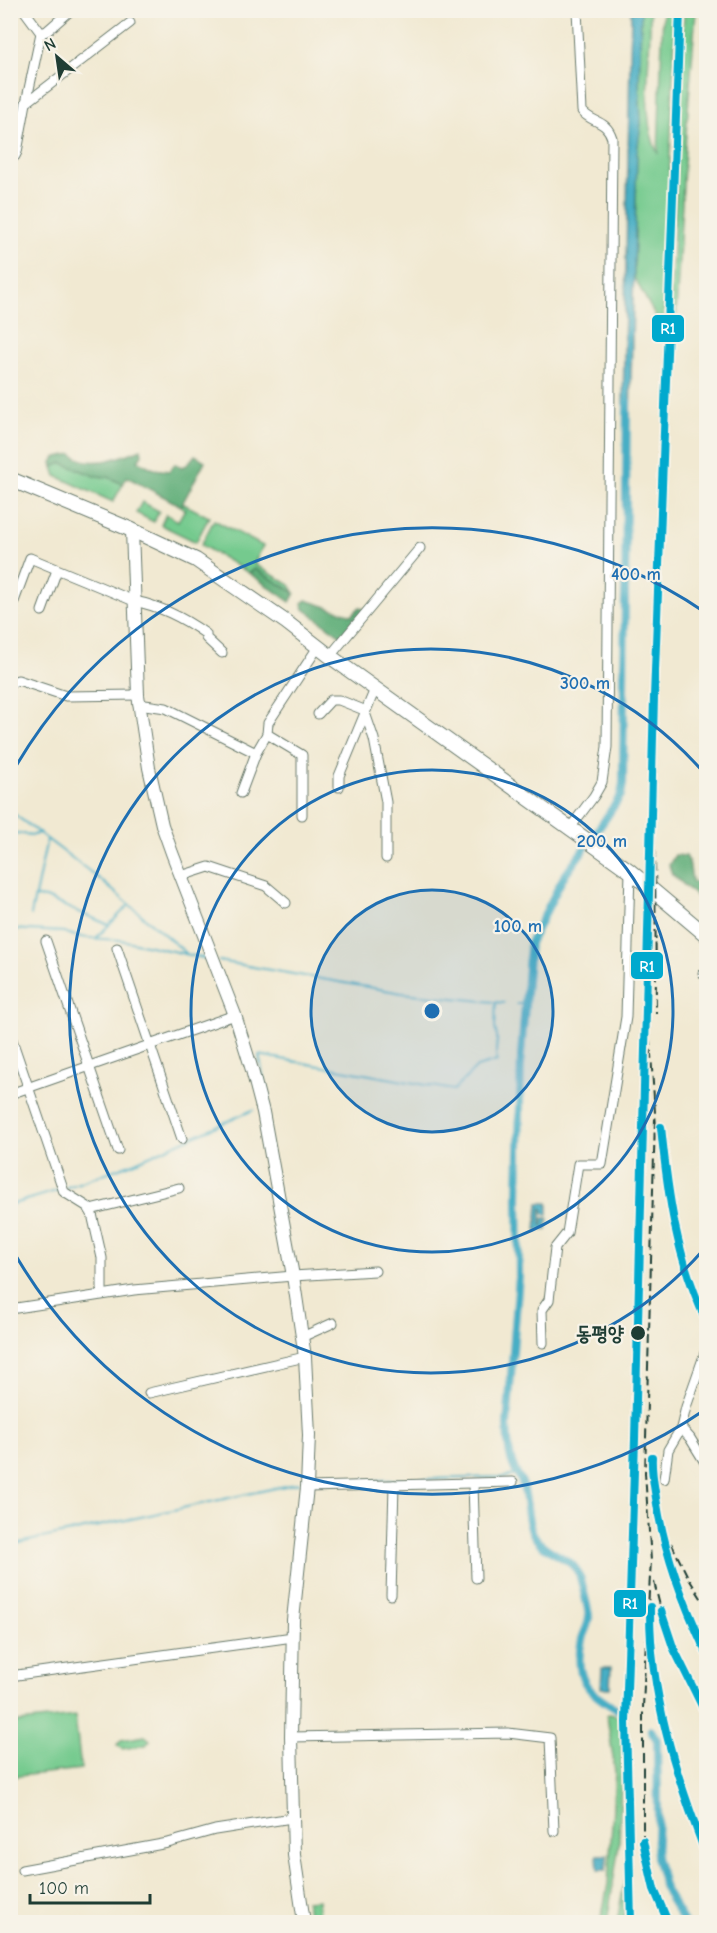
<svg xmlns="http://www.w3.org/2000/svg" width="717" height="1933" viewBox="0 0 717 1933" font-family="'Comic Neue','Poor Story',sans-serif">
	<rect width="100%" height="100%" fill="#f7f3e8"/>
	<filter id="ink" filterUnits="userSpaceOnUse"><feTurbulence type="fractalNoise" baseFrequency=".0167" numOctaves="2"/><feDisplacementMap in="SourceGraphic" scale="12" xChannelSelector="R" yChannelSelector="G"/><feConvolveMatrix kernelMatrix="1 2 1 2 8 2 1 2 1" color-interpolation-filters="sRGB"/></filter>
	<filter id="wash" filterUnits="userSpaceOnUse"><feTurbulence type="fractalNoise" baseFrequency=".008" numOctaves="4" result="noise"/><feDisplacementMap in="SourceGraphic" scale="24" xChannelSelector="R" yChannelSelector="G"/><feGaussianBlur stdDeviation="1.35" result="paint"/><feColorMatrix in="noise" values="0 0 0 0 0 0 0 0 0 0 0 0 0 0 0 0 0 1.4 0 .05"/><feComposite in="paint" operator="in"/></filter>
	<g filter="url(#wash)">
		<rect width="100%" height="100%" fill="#f1e9d2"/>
		<g fill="#75ca8e" stroke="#4a8461" stroke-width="1.5">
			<path d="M641,11H650C652,53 639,116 658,154L663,11H676L663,330L634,277L637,153L641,123L639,85Z"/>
			<polygon points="684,11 696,11 685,147 674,350 669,341"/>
			<polygon points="62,463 95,476 108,477 123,484 113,502 56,476 53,467"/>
			<polygon points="142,502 159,511 154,522 136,513"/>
			<polygon points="182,503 209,517 196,542 161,525 166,514 178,521 185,509 181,506"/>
			<polygon points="214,520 263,546 254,564 290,585 295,593 255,569 249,573 201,545"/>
			<polygon points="610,1714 623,1718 619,1845 607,1922 597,1922 602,1915 608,1884 612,1824 615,1772 607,1716"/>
			<polygon points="75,1716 81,1769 11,1777 11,1723"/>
			<polygon points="145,1736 150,1740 146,1745 122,1749 117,1745 121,1740"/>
			<polygon points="625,1878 624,1922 617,1922"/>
			<polygon points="318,1900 319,1922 309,1922 306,1901"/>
		</g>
		<g fill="#60ae79" stroke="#407656" stroke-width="1.5">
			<path d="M141,449L142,454L138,461L154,469L169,471L175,464L182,467L187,465L195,455L205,461L181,506L127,477L123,484L108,477L95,476L62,463L53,467L52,462L57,457L72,454C91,470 121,457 141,449Z"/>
			<polygon points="255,569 295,593 290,602 249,573"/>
			<polygon points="306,600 352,615 360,607 365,610 341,636 304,609 302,603"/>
			<path d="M675,855L686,856C692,865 689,872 693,882H706V905L672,874L669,865Z"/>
		</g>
		<g fill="#46aec5" stroke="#32767c" stroke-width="1.5">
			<polygon points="641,11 639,85 641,123 637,153 630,416 623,403 631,11"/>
			<polygon points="538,1203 548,1203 548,1215 543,1214 543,1209 541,1208 541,1225 543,1225 543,1218 548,1218 547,1230 536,1230"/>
			<polygon points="602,1668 611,1668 610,1688 601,1688"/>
			<polygon points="597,1855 607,1855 606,1870 598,1870"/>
		</g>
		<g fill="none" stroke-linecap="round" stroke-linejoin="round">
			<g stroke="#46aec5" stroke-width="2">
				<polyline points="10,811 97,877 186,953"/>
				<polyline points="10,833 34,835 40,832"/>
				<polyline points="35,897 46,898 109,925"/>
				<polyline points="31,915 47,839"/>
				<path d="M10,929L64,932C81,940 102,938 120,940C150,945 178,953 208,959"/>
				<polyline points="96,938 128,906"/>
				<polyline points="219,961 402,993 504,1003"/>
				<polyline points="517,1004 524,1004"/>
				<path d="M269,1107L259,1055L454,1090L477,1067L497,1061C495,1054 496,1048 497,1041C498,1036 495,1031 495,1027C496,1019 495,1010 496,1002"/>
				<polyline points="65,1188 133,1163 253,1110"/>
				<polyline points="10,1205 59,1190"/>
				<polyline points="314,1482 504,1477 518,1475"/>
				<polyline points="10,1545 299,1483"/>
			</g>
			<g stroke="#46aec5" stroke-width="8">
				<path d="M620,1711C587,1693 573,1679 582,1639C584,1632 589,1624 589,1617C589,1610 582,1585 580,1577C573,1557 552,1556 539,1542C525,1528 529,1504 523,1486C522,1480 517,1475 515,1470C508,1455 508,1440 507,1425L519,1276L518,1197L521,1055L530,943L563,878L604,821L621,795L623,783L627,401"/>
				<polyline points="651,1730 657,1740 658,1818 656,1857 666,1892 684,1922"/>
			</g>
		</g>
	</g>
	<g filter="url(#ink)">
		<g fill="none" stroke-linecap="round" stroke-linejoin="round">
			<defs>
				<g id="minor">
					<polyline points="24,10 41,33 47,31 71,10"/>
					<polyline points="26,103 41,33"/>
					<polyline points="10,160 15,156 17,152 26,103 130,23"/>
					<path d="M10,604H13L30,558L134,601C160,606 185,619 206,634V638L222,653"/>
					<polyline points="42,611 57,570"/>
					<polyline points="330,656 420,548"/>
					<polyline points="10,683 18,680 66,696 138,695"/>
					<polyline points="138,704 166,708 256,753"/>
					<polyline points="318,714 331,700 339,700 364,710 374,739 386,802 386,858"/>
					<polyline points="339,787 339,776 375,689"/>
					<polyline points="241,793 256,753 267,734"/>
					<polyline points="302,815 302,755 267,734 268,723 318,647"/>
					<path d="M570,828L594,796L602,782L607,747L612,138C606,119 591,123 582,111L577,10"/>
					<polyline points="181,876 209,867 266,886 286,903"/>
					<polyline points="46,941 118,1150"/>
					<polyline points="117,948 182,1139"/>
					<polyline points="703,973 706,977"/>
					<polyline points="10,1034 64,1192 88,1207 92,1214 102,1258 102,1294"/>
					<polyline points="10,1094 235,1015"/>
					<polyline points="90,1210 179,1188"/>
					<polyline points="10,1309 134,1290 293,1276 375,1271"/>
					<polyline points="302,1337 333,1323"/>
					<polyline points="543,1343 542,1310 549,1300 555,1248 567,1233 578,1164 602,1164 626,1017 630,871"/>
					<polyline points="149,1393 305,1357"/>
					<polyline points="681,1428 690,1438 706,1464"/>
					<polyline points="664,1479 668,1450 681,1428 686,1407 706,1350"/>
					<polyline points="473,1484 476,1578"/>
					<polyline points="307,1487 513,1482"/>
					<polyline points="391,1595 394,1485"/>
					<polyline points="10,1676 293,1637"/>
					<polyline points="291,1737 508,1733 550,1738 554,1831"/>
					<polyline points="22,1870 168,1843 215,1830 292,1818"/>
				</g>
				<polyline id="tertiary" points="132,530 138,695 149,768 162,825 172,853 235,1015 252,1070 263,1112 293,1276 305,1357 309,1435 307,1487 293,1620 291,1737 294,1855 304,1922"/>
				<polyline id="secondary" points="10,479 132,530 196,560 286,622 335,660 630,871 706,935"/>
			</defs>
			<use href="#minor" stroke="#68796b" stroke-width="11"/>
			<use href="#tertiary" stroke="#68796b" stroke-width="14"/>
			<use href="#secondary" stroke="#68796b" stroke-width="16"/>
			<use href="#minor" stroke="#fff" stroke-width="9"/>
			<use href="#tertiary" stroke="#fff" stroke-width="12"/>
			<use href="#secondary" stroke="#fff" stroke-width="14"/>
			<g stroke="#1f3d34" stroke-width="2" stroke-dasharray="9 4.5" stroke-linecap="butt">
				<polyline points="652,795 655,837 656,1014"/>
				<polyline points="647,996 656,1127"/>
				<polyline points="655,1119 645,1473 651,1561 646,1638 643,1708 643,1844 654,1889 668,1922"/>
				<path d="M661,1128C668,1197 676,1256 706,1320"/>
				<path d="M653,1475C658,1507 662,1540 672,1571C681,1599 694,1625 706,1652"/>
				<polyline points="671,1543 689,1579 706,1606"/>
				<polyline points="654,1582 663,1618 673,1647 706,1714"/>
				<polyline points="651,1649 662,1710 675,1767 706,1854"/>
				<polyline points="627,1788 631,1922"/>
			</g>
			<defs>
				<g id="rail-1">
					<path d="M661,1127C668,1196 676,1256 706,1320"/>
					<path d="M652,1457C651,1471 654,1485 656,1498C664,1553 683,1602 706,1652"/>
					<path d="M650,1607C649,1692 676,1776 706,1854"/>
					<polyline points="661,1611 673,1647 706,1714"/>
					<polyline points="643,1841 654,1889 668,1922"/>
					<polyline points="631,1922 626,1722 635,1439 654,697 680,10"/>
				</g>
			</defs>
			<use href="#rail-1" stroke="#f7f3e8" stroke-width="12"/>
			<use href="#rail-1" stroke="#00a9ce" stroke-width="8"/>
		</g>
	</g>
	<circle cx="432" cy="1011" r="121" fill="#1f6fb2" fill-opacity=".12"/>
	<g fill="none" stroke="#1f6fb2" stroke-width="3">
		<circle cx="432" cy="1011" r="121"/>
		<circle cx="432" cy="1011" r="241"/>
		<path d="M705 1248A362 362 0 1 1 705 774"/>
		<path d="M706 1409A483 483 0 0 1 12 1249M12 773A483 483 0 0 1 706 613"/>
	</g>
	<circle fill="#1f3d34" stroke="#f7f3e8" stroke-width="2" cx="638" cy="1333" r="8"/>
	<g text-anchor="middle" stroke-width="4.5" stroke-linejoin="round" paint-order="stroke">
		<g font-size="20" font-weight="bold" fill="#1f3d34" stroke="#f7f3e8" text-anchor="end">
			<text x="624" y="1340">동평양</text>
		</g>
	</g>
	<circle cx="432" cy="1011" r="9" fill="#1f6fb2" stroke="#f7f3e8" stroke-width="3"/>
	<g font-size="18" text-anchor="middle" font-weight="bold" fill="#1f6fb2" stroke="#f7f3e8" stroke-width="4.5" stroke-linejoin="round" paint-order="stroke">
		<text x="636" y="580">400 m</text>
		<text x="585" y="689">300 m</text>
		<text x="602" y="847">200 m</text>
		<text x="518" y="932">100 m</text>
	</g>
	<g stroke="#f7f3e8" stroke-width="2">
		<rect x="651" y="314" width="34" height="29" rx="6" fill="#00a9ce"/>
		<rect x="630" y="951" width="34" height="29" rx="6" fill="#00a9ce"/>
		<rect x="613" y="1589" width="34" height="29" rx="6" fill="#00a9ce"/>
	</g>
	<g font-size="16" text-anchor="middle" font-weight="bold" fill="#fff">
		<text x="668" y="334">R1</text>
		<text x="647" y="972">R1</text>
		<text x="630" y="1609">R1</text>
	</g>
	<rect width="717" height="1933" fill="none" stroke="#f7f3e8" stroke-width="36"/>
	<g transform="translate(57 57) rotate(331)" stroke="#f7f3e8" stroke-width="4.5" paint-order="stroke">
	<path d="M0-4.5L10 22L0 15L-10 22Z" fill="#1f3d34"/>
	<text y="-9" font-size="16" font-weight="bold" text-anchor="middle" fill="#1f3d34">N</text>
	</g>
	<path d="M30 1894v9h120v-9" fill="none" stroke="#1f3d34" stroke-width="3"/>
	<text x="39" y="1894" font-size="18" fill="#1f3d34" stroke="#f7f3e8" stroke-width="4.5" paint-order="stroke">100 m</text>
</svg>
